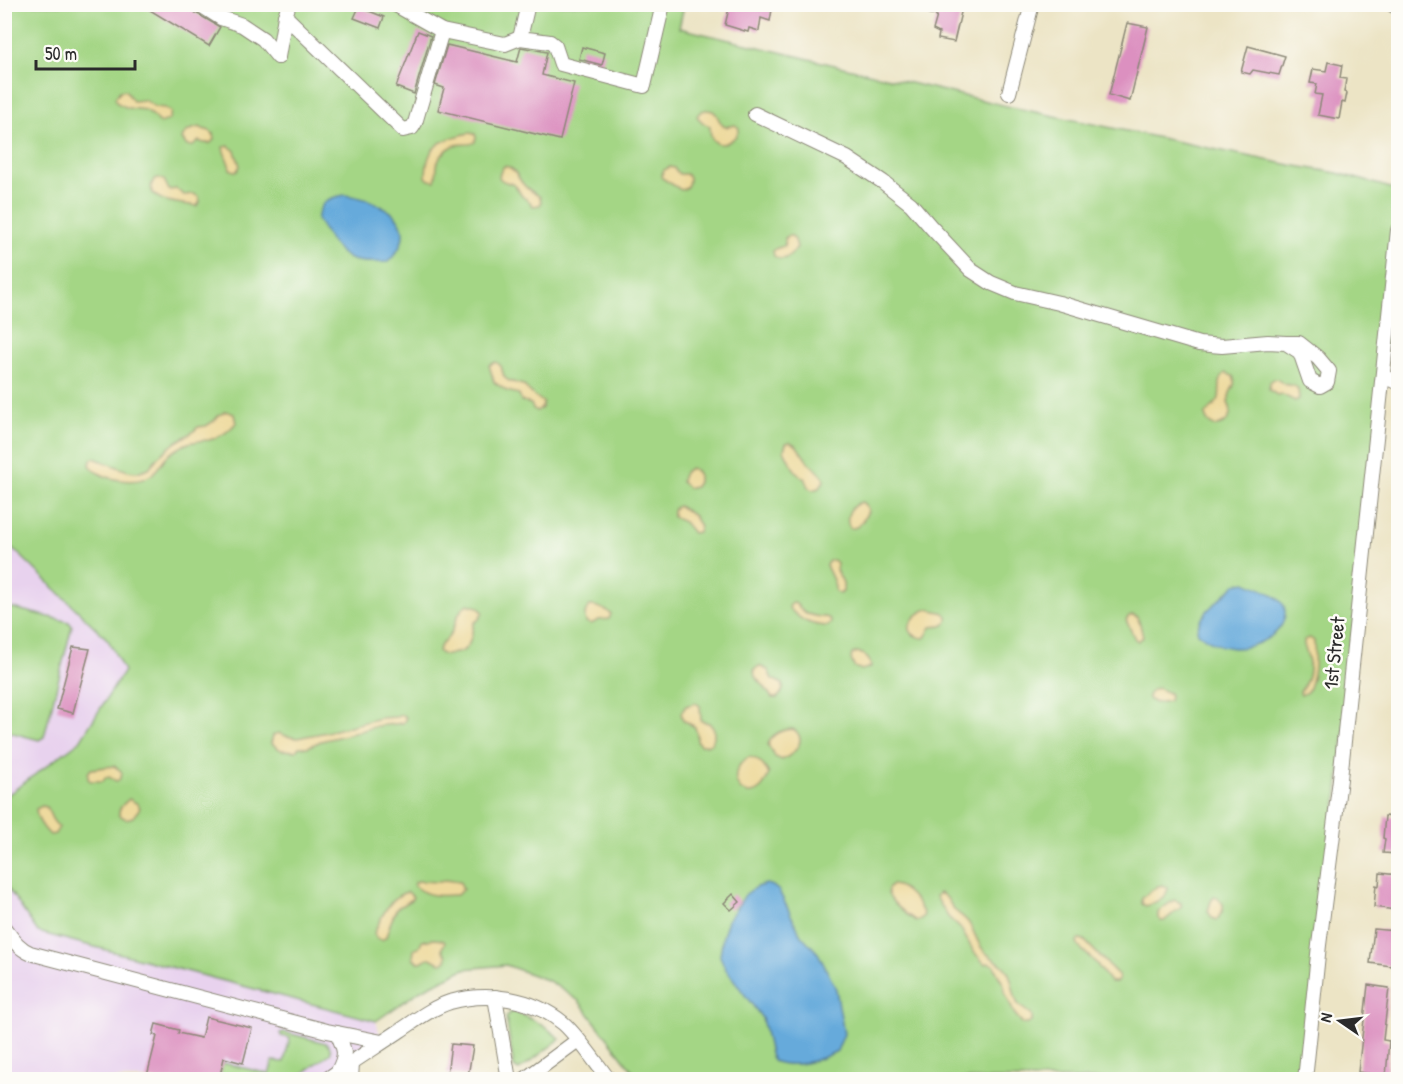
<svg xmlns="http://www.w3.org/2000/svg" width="1403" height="1084" viewBox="0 0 1403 1084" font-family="'Patrick Hand',sans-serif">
	<rect width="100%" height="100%" fill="#fdfcf7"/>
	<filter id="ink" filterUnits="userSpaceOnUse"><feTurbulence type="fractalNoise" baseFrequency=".0167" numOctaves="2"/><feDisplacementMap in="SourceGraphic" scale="12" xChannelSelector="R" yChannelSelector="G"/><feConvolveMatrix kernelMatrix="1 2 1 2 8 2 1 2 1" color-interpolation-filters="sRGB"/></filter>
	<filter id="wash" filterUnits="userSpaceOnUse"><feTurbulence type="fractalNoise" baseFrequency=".008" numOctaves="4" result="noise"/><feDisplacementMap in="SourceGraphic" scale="24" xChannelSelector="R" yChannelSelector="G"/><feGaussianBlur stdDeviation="1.35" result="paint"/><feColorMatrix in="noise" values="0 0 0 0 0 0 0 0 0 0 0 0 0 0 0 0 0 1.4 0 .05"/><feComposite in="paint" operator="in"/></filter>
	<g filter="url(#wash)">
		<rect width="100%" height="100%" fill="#ece4c5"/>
		<g fill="#e8d2ee">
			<polygon points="5,545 19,555 108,640 124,671 79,741 5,797"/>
			<polygon points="4,884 38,932 376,1021 382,1042 325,1079 5,1079"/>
		</g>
		<g fill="#a4d685" stroke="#688058" stroke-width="1.5">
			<polygon points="5,5 684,5 679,28 1011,107 1290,165 1337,173 1398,190 1398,231 1307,1079 639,1079 579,1001 549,981 506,965 464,969 421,990 376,1021 38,932 5,884 5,797 80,741 124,671 108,640 20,555 5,544"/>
			<polygon points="5,606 69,622 72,626 44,737 39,740 5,731"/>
			<path d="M512,1011C531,1018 545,1025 560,1039L519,1070L514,1067L506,1017Z"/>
			<polygon points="284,1032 326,1043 330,1047 331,1053 295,1079 219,1080 223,1063 269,1074 273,1061 284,1062 290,1038 281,1036 280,1033"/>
		</g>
		<g fill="#eeda9e" stroke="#8c8264" stroke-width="1.5">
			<polygon points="125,90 133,101 145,100 155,107 165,108 171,112 169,120 160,123 146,110 128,108 117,103 115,98 120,91"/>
			<path d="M705,110C720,109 715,120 725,127L735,125L739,128C738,138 723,150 713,140C710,136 710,130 710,126L702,123L697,116L700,112Z"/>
			<path d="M200,127L203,129L210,131L213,134L214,139L211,143H204L199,141L193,146H187L182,139C185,130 192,129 200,127Z"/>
			<path d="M469,133L475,134L476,137L475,142C469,146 463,143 456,145C447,148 438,157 437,166C436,172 437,176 435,181L429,180L426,177C426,144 441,140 469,133Z"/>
			<path d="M229,146L235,151L240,166L237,171H234L230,169C229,161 224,155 223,147Z"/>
			<path d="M504,166C516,167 517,178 524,185C528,190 535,193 540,197L541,203L540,205L533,206C529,199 529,201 523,197C519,194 519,188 514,185C503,180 493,182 504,166Z"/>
			<path d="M670,167L674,168L679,174H686L689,177C689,184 688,188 681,190L662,178L661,176L664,170Z"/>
			<path d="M159,178L164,180L169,190L176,189L184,195L194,194L199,197L200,202L197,206C186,204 160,203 153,193C151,190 151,187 152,183L155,179Z"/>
			<path d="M788,236H792L795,240L797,247C791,256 784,263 774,256L773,251L775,249L784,246L785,238Z"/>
			<polygon points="496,362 501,366 504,377 509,381 523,385 533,395 543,402 542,408 537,411 533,409 531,404 521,401 519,394 507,391 494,382 489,365"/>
			<path d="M1225,373L1233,376C1236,383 1234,385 1231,391C1229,394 1229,399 1228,403C1239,420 1211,438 1205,415C1209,410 1217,404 1219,398C1221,389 1217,381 1225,373Z"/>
			<path d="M1274,379C1280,379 1279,382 1284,384C1290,386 1293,384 1298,389L1299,399L1295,401L1281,394L1277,395L1269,390L1270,382Z"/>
			<path d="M226,411L234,414L236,423C229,431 220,438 209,440C201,441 194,441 186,444C179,448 171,452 166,457C161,463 157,471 151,475C136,486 100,480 90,465L91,460L94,458L128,471L137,472L149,468L158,457L176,442L193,432L198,427L206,426L214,421L219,415Z"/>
			<path d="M790,442L796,445L808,462L823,476L824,481L819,488L812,490L808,487L805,479C794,473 789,460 784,450L786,443Z"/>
			<path d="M691,468L698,473V482L695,487L689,488L681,482C682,475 684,470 691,468Z"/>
			<path d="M862,502L867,507L868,511C864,519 860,529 850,528C844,517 850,505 862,502Z"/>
			<path d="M678,506L693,515L700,526L698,532L693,533L684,522L673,517C672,511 673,508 678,506Z"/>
			<path d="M834,560L837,563L836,570C841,582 844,577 843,592L839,594L835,591C836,581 829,574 826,565L829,561Z"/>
			<path d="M793,603L796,604L806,614C814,615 819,618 826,617L830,619L831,623L828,626C810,625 801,621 789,608L790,605Z"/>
			<path d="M467,604L478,607L483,612L479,619L474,623C471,633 472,648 460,652C457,653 454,653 451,654C445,656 443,656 438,651C440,643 446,642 450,635C456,625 456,612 467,604Z"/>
			<path d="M589,606C595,605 607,610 611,614L609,619L599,620L591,624L586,622C584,616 585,611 589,606Z"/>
			<path d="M928,609C933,611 940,611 944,613C950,617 947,624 942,626C938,627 934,626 931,627L926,636L924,638C899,635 911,614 928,609Z"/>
			<polygon points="1133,615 1137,617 1140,624 1143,637 1138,641 1135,639 1126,620 1129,616"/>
			<path d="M1310,638L1314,641C1315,660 1315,676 1307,692L1301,695L1300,692C1308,680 1312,669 1307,654C1305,648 1303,646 1304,640Z"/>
			<path d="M858,652C865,655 871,659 871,667L862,670L854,667L851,659L852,654Z"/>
			<path d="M759,666L768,670L772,679L783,684C784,690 782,694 777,698H772L764,686L755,677L754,670Z"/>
			<polygon points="1157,688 1169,693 1170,696 1169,701 1155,703 1148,699 1148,696 1151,691"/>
			<polygon points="696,703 700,706 701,721 709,723 714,729 714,737 712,743 706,745 700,745 697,741 697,735 695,727 683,720 681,713 686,706"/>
			<polygon points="402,715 406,717 405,720 403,723 377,726 354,733 321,741 308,747 299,747 296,751 281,750 271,743 273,735 278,733 286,736 297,738 327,732 380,718 396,717"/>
			<path d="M793,729C809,740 794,754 782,760L775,757L768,745C772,733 781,730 793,729Z"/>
			<path d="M749,757C759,758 764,766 769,774C767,778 765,784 762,787C743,807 721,773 749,757Z"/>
			<polygon points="114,766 121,771 122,774 119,780 116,781 109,777 105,778 103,781 91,781 88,779 88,773 91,769"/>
			<path d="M129,799L138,804L140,808L133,817L126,819L119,815C118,807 124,804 129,799Z"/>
			<path d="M42,806L46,807C52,815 49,819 59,827L55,834L50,835C44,829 36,819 36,809Z"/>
			<path d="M445,880L460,882L463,889L457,895C441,896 427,897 414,886L415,882L418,881L440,882Z"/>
			<path d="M892,885C905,885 919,903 924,915L921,919L916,921C908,916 885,899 888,889C889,888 891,886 892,885Z"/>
			<path d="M1163,885L1168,888C1167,898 1154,903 1146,906L1142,904V898L1158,886Z"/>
			<path d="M408,892L413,897L411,900L397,908L390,924L386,937L382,940L376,938L374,933C381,918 390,895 408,892Z"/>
			<path d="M939,893C948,896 949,903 954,910C959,914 964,917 968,922C974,930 978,945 984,951C990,958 1000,961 1006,969C1014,979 1012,994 1018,1004C1022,1009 1028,1011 1032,1016V1021L1028,1024H1023L1014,1013L1010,1004L1005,992L1004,985L997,973L994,965L989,963L985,964L974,952L961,929L948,917L943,908L940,904L936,896Z"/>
			<polygon points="1214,897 1218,898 1223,904 1223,910 1217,920 1212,918 1208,911 1211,901"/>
			<polygon points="1174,900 1181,903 1181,907 1164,921 1161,921 1158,918 1158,913 1160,910"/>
			<path d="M433,939C438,939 442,939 445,942L442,949L447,956L446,960L442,963C436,963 434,959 430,958C428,957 424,961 421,962H418L413,958L414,950L420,946L422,941Z"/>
			<polygon points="1080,939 1084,940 1118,975 1119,979 1117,982 1110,982 1096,963 1078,946 1077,942"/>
		</g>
		<g fill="#66aadb" stroke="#486a83" stroke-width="1.5">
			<path d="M345,195C352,196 358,197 364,199C370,200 376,204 381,206C409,220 409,242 388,262C376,262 362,264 350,259C336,252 325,233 317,219C321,201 327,198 345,195Z"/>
			<path d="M1245,582C1257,587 1274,593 1282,603C1285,606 1284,607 1285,611C1286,635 1253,649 1233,648C1220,647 1208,641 1198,633L1197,629L1200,621L1208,610L1236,584Z"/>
			<path d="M766,884L773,886L779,891L801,935L818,953L836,989L844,1034L837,1051C818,1061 794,1069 773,1061L770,1054L762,1018L725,968L720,956L723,936L728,920L746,894L756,887Z"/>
		</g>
		<g id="blocks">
			<g fill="#dc90c0">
				<polygon points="140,4 188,4 194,12 220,27 209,46"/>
				<polygon points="730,4 773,4 770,21 761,18 759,31 749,28 748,32 725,25"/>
				<polygon points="909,4 963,4 954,42 938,39 939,33 933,30 937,16 908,8"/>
				<polygon points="359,7 384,17 380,28 354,18"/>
				<polygon points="1127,23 1148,27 1130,101 1109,95"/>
				<polygon points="418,31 431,36 414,94 396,87"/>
				<polygon points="447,45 517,62 521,47 547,52 542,75 574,83 560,140 438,110 444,88 435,85"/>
				<polygon points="1248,46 1285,56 1279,75 1253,70 1250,74 1241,72"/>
				<polygon points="582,47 605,53 602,65 579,59"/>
				<polygon points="1328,62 1342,65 1340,78 1346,79 1344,92 1347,93 1345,103 1342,102 1339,119 1318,115 1322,95 1315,94 1317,84 1310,83 1313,69 1326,71"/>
				<polygon points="73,647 90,649 73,713 57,709"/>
				<polygon points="1385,816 1398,818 1398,854 1383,853 1385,839 1383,838"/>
				<polygon points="1380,873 1398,875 1398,888 1397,888 1395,910 1374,907 1376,885 1379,886"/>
				<polygon points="733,894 740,902 731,910 724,903"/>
				<polygon points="1374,929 1395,931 1391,966 1370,963"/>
				<polygon points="1368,985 1389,988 1383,1040 1389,1041 1386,1076 1358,1072"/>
				<polygon points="206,1017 252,1028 243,1063 224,1058 219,1080 146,1080 157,1036 153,1035 156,1024 179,1030 178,1033 201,1038"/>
				<polygon points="451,1044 473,1046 468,1076 447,1074"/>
			</g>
		</g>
	</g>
	<g filter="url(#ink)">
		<use href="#blocks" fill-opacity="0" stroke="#8c8878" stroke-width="1.5"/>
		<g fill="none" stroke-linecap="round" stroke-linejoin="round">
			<defs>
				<g id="minor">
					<polyline points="199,4 221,18 242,25 263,39 278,57"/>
					<polyline points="394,4 442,31 505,44 520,38"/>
					<polyline points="528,4 520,38 550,42 555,46 561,64 644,86 663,4"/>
					<polyline points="285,16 403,130 412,128 415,123 442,31"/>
					<polyline points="278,57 285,16 289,4"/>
					<polyline points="1009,93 1032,4"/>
					<polyline points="755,114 847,158 883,182 911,204 931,227 971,270 991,283 1015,293 1059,303 1199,344 1222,346 1268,342 1286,343 1300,352 1310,381 1320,386 1327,382 1329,371 1318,358 1299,343 1286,343"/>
					<polyline points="1383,377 1398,382"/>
					<path d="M4,928C12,938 18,948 30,953L327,1031L382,1042"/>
					<polyline points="495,997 509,1080"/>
					<path d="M337,1033C345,1050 347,1054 338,1071"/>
					<path d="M326,1080C350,1063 374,1048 398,1032C415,1021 431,1008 450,1002C488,991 532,998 563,1023C578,1036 596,1063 609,1080"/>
					<polyline points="351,1080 352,1062"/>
					<polyline points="524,1080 578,1040"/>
					<polyline points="1305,1080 1319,945 1340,779 1398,230"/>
				</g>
				<polyline id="major" points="1395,4 1398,5"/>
			</defs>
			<use href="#minor" stroke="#8c8878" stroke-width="16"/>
			<use href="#major" stroke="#8c8878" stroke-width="20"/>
			<use href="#minor" stroke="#fff" stroke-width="14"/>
			<use href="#major" stroke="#fff" stroke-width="18"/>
		</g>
	</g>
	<g text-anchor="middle" stroke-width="5" stroke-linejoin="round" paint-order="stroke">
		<g font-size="20" fill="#2b2b2b" stroke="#fdfcf7">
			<text transform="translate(1334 653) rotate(-84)" y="7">1st Street</text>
		</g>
	</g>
	<rect width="1403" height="1084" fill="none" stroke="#fdfcf7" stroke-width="24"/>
	<g transform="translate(1340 1021) rotate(284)" stroke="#fdfcf7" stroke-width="4.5" paint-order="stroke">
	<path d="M0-4.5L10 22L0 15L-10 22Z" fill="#2b2b2b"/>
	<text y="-9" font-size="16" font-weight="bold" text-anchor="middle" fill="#2b2b2b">N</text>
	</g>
	<path d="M36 60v9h99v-9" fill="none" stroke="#2b2b2b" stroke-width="3"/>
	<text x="45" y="60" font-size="18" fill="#2b2b2b" stroke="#fdfcf7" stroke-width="4.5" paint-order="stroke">50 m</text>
</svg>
